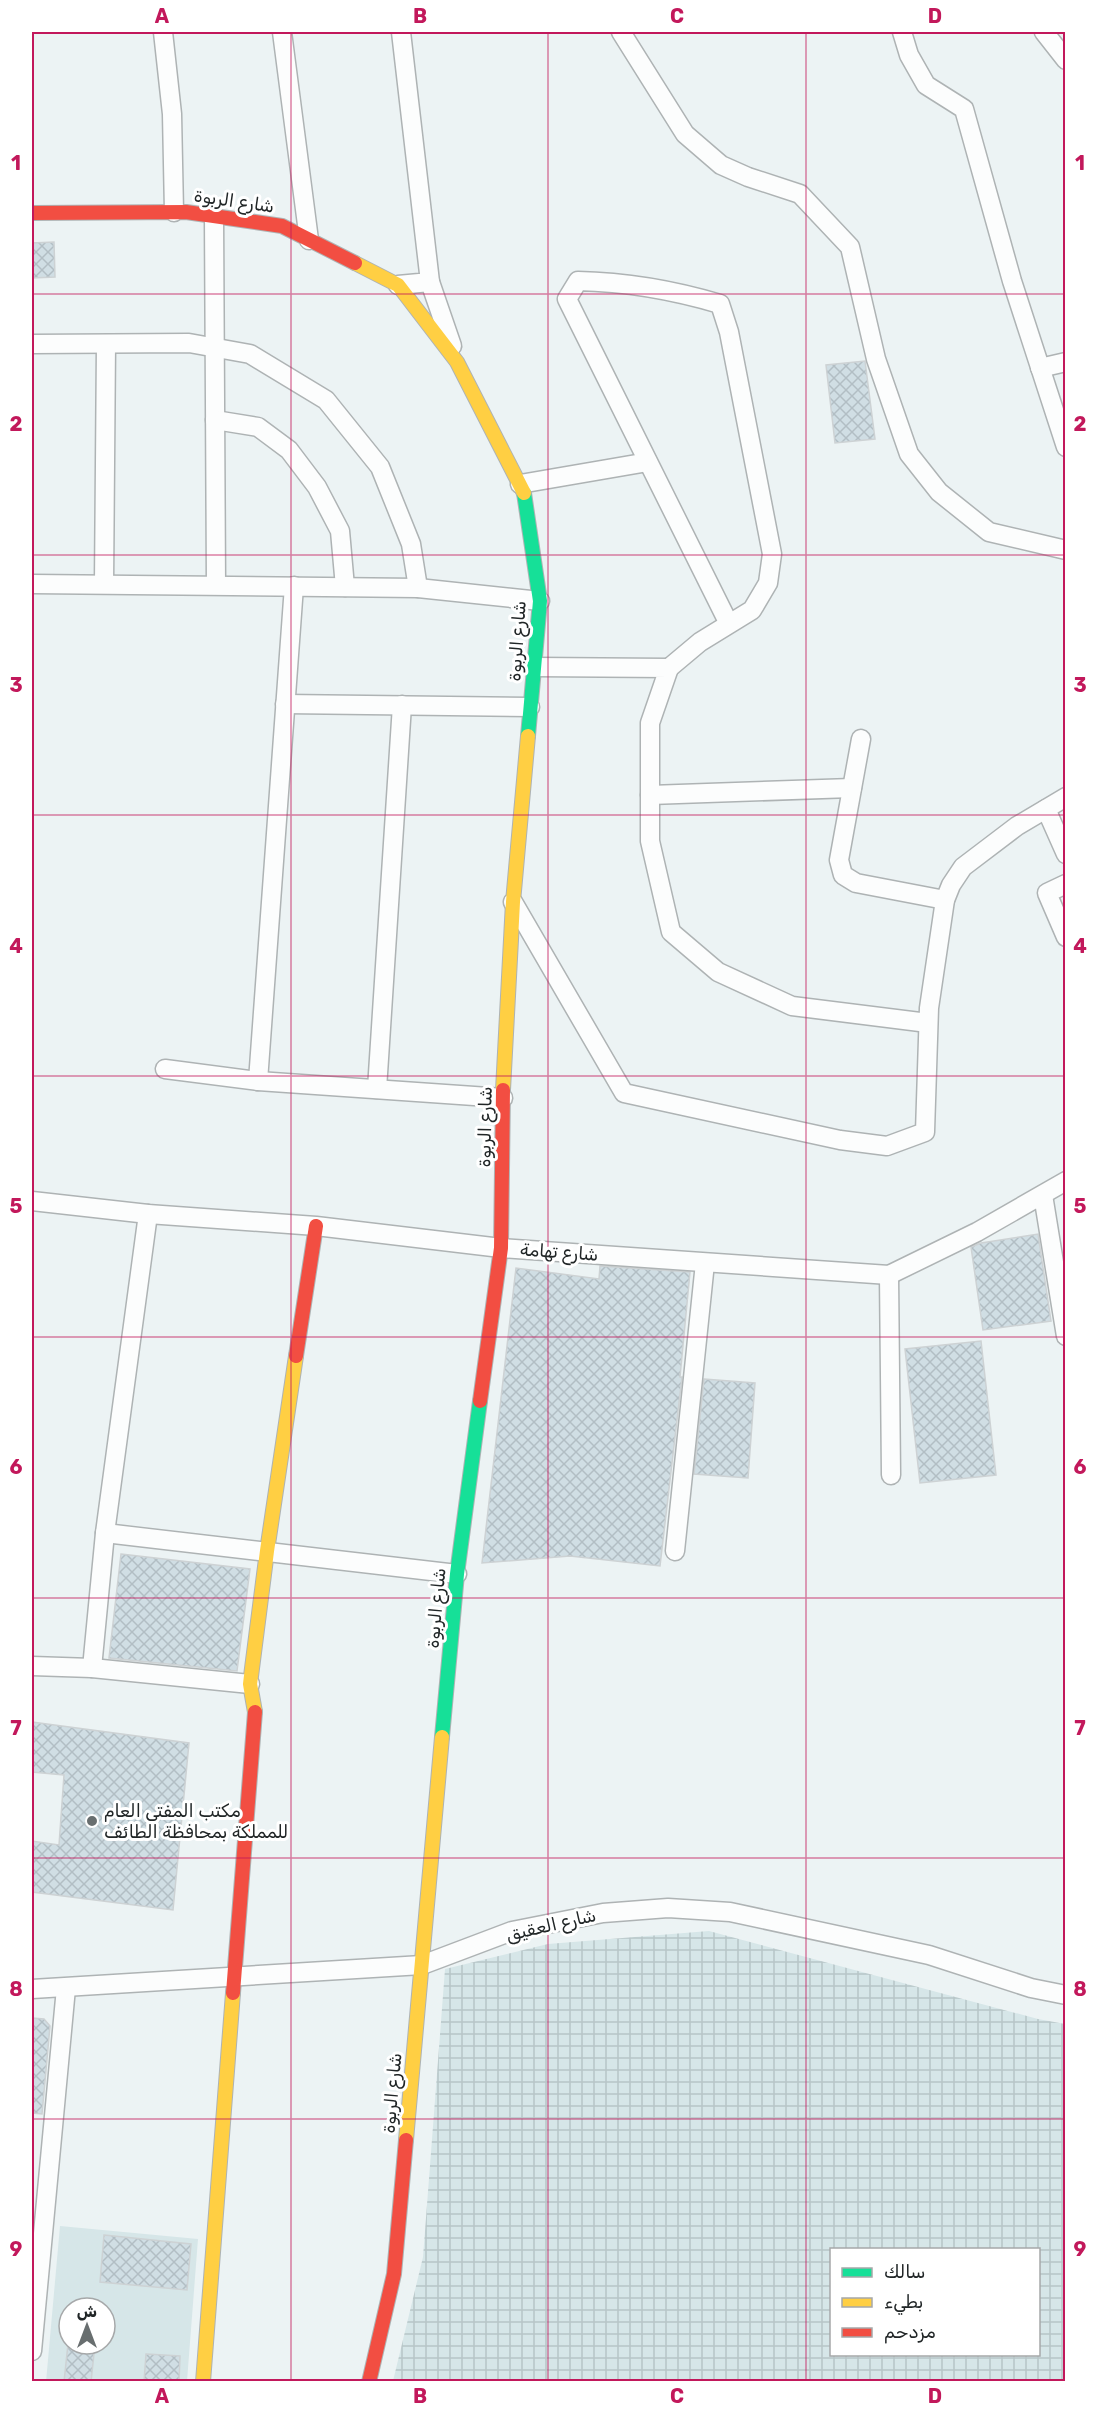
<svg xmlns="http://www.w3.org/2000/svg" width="1097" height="2413" viewBox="0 0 1097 2413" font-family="Rubik,Vazirmatn,sans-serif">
	<defs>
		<pattern id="industrial-grid" width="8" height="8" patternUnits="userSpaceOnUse" patternTransform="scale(1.5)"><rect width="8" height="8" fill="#d6e6e8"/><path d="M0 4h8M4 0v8" fill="none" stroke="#b7c5c7"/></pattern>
		<pattern id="building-cross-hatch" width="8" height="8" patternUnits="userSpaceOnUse" patternTransform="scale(1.5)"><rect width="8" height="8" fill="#d0dee4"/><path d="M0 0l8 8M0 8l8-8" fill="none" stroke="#b2bec4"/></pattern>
	</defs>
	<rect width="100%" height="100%" fill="#ecf3f4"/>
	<path fill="#d6e6e8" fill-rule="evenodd" d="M60,2226L198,2239L187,2381L46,2382ZM69,2308H105V2344H69Z"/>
	<path fill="url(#industrial-grid)" fill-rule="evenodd" d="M709,1931L1038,2019L1065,2024V2381H393L423,2257L445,1969L548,1944ZM832,2250H1038V2354H832Z"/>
	<g fill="url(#building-cross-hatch)" stroke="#cdd2d4" stroke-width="1.5">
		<polygon points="54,242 55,277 32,278 32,243"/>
		<polygon points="865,361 875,439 835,443 826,365"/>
		<polygon points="1038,1234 1051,1321 983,1330 971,1247 981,1243"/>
		<polygon points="600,1266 690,1272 680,1377 682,1377 660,1566 570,1556 482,1563 516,1268 599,1279"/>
		<polygon points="981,1341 996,1475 920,1483 905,1349"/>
		<polygon points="704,1379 755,1383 748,1478 694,1474"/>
		<polygon points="121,1554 250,1569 237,1671 109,1658"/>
		<polygon points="32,1722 189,1743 173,1910 32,1892 32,1841 59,1845 64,1775 32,1772"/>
		<polygon points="32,2018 44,2019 50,2026 42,2114 32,2113"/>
		<polygon points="104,2235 191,2244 187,2290 100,2282"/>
		<polygon points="68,2344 95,2344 91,2382 64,2382"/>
		<polygon points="146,2354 180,2356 179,2382 144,2382"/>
	</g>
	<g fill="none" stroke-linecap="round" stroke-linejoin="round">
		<defs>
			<g id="street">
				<polyline points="163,32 172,114 174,212"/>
				<polyline points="282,32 309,240"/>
				<polyline points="621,32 685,134 721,165 748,177 800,194 850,247 876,359 909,454 939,492 989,532 1066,550"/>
				<polyline points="902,32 909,55 926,85 964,109 1012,281 1066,447"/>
				<polyline points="1044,32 1066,60"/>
				<polyline points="214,216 216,585"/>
				<polyline points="430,282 452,346"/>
				<polyline points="398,285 430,282 401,32"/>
				<polyline points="32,344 189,343 250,354 326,400 380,467 411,544 418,588"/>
				<polyline points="1040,368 1066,362"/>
				<polyline points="215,420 258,427 289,450 317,487 340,531 345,587"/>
				<polyline points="520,484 648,462"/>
				<polyline points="32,584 418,588 540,601"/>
				<polyline points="104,584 106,344"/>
				<polyline points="534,667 669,668 650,723 650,841 671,932 718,972 792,1006 928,1023"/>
				<path d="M669,668L700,642L752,610L768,583L772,554L729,332L720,304C673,290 628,282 578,281L567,299L729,624"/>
				<polyline points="285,704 530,707"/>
				<polyline points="861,739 839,860 843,875 856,883 945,900"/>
				<polyline points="650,795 852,788"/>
				<polyline points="1046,809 1066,854"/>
				<polyline points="1066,884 1047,893 1066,937"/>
				<polyline points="513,902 624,1093 840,1140 887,1146 925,1132 929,1008 945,900 951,885 963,867 1017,826 1066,797"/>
				<polyline points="165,1069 258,1081 503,1098"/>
				<polyline points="258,1081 294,586"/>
				<polyline points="377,1089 402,705"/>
				<polyline points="1043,1195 1066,1336"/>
				<polyline points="32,1201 148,1214 316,1226 501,1248 889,1275 977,1232 1066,1181"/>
				<polyline points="889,1275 891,1475"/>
				<polyline points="105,1533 457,1574"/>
				<polyline points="675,1551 705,1263"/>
				<polyline points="32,1666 92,1668 250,1684"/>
				<polyline points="92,1668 105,1533 148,1214"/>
				<polyline points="32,1989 422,1965 512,1931 603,1913 668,1908 730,1912 929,1955 1031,1988 1066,1995"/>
				<polyline points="32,2351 66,1988"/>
			</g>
			<g id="fast">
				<polyline points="524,493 540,601 528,736"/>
				<polyline points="442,1737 457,1574 480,1401"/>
			</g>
			<g id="slow">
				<polyline points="355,263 398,285 457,362 524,493"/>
				<polyline points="503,1090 513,902 528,736"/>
				<polyline points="255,1712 250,1684 267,1551 296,1356"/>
				<polyline points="406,2140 442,1737"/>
				<polyline points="203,2382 233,1993"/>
			</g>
			<g id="jam">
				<polyline points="32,213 186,212 282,226 355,263"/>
				<polyline points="296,1356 316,1226"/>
				<polyline points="480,1401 501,1248 503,1090"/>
				<polyline points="233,1993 255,1712"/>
				<polyline points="369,2382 394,2274 406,2140"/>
			</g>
		</defs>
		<use href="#street" stroke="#aeb3b4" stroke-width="21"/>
		<use href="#fast" stroke="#aeb3b4" stroke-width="16"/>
		<use href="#slow" stroke="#aeb3b4" stroke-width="16"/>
		<use href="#jam" stroke="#aeb3b4" stroke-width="16"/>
		<use href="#street" stroke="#fcfdfd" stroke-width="18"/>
		<use href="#fast" stroke="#16e098" stroke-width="14"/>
		<use href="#slow" stroke="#ffcf43" stroke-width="14"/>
		<use href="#jam" stroke="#f24e42" stroke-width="14"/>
	</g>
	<path fill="none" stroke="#c2185b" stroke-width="1.5" stroke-opacity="0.55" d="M291,32V2382M548,32V2382M806,32V2382M32,294H1066M32,555H1066M32,815H1066M32,1076H1066M32,1337H1066M32,1598H1066M32,1858H1066M32,2119H1066"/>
	<circle fill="#686e6f" stroke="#fff" stroke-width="2" cx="92" cy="1821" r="6"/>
	<g text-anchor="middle" stroke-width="6" stroke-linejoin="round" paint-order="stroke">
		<g font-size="18" fill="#212627" stroke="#fff">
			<text transform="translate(234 201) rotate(8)" y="6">شارع الربوة</text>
			<text transform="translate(517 641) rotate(-86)" y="6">شارع الربوة</text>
			<text transform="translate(485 1127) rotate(-89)" y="6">شارع الربوة</text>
			<text transform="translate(559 1252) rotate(4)" y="6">شارع تهامة</text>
			<text transform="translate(436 1608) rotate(-85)" y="6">شارع الربوة</text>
			<text transform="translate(551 1925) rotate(-13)" y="6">شارع العقيق</text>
			<text transform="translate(392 2093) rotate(-85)" y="6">شارع الربوة</text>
		</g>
		<g font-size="18" fill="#212627" stroke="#fff" text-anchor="start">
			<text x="104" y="1817">مكتب المفتي العام<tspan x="104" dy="21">للمملكة بمحافظة الطائف</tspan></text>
		</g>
	</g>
	<rect width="1097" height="2413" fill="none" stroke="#ffffff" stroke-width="66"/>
	<rect x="830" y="2248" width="210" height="108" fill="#ffffff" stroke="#a6a8a9" stroke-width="1.5"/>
	<rect x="842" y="2268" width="30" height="9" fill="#16e098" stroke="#a6a8a9" stroke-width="1.5"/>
	<text x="884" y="2278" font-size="18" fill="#212627">سالك</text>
	<rect x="842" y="2298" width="30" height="9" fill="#ffcf43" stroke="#a6a8a9" stroke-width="1.5"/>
	<text x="884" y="2308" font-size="18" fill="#212627">بطيء</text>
	<rect x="842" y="2328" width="30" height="9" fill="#f24e42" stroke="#a6a8a9" stroke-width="1.5"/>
	<text x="884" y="2338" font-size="18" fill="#212627">مزدحم</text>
	<g transform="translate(87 2326)"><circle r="28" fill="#ffffff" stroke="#a6a8a9" stroke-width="1.5"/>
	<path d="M0-4.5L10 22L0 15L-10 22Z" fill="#686e6f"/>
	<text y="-9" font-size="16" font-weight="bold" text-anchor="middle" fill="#212627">ش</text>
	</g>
	<rect x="33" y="33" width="1031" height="2347" fill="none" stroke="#c2185b" stroke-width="2"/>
	<g font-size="20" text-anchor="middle" font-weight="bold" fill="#c2185b">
		<text x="162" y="23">A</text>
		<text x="420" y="23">B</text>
		<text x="677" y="23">C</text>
		<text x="935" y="23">D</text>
		<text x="16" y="170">1</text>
		<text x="1080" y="170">1</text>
		<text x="16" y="431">2</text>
		<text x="1080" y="431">2</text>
		<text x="16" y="692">3</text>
		<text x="1080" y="692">3</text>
		<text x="16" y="953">4</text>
		<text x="1080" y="953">4</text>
		<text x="16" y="1213">5</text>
		<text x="1080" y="1213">5</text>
		<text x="16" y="1474">6</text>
		<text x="1080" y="1474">6</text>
		<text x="16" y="1735">7</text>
		<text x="1080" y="1735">7</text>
		<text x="16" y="1996">8</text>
		<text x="1080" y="1996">8</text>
		<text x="16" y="2256">9</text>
		<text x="1080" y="2256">9</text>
		<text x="162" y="2403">A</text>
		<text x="420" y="2403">B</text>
		<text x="677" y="2403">C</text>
		<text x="935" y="2403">D</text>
	</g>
</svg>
